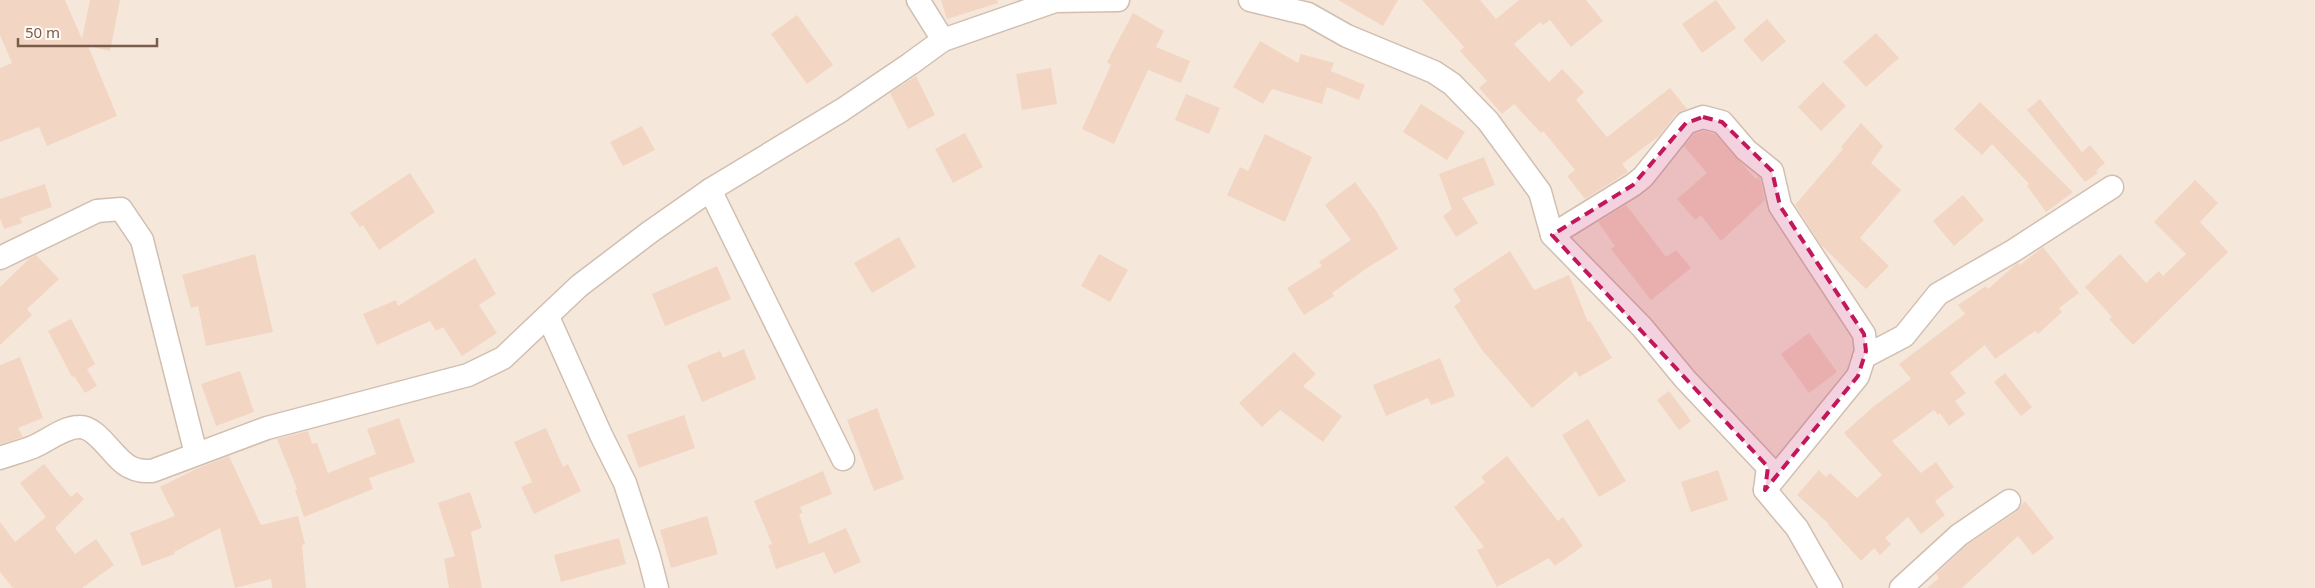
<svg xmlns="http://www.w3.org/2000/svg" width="2315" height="588" viewBox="0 0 2315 588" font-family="'Noto Sans',sans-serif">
	<rect width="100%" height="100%" fill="#fdf6ec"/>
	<rect fill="#f5e8da" x="0" y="0" width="2315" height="588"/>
	<g fill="#f3d5c3">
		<polygon points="0,0 65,0 82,39 90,0 120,0 110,51 88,46 117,116 47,146 39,127 0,142 0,68 12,63 0,35"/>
		<polygon points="941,0 997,0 998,3 947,19"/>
		<polygon points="1338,0 1398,0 1383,26"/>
		<polygon points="1422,0 1480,0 1496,19 1519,0 1586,0 1603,21 1571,47 1550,20 1543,25 1540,22 1514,44 1549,82 1562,69 1584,92 1576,100 1607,137 1670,88 1687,109 1676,114 1659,136 1622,164 1628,172 1585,199 1567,176 1575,170 1543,131 1541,133 1514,104 1502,114 1479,88 1487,81 1460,51 1464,47"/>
		<polygon points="1716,0 1736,28 1702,53 1682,24"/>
		<polygon points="1133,13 1164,31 1156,47 1190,61 1181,83 1148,70 1114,144 1082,129 1111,65 1107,62"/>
		<polygon points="797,15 833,65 807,84 771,34"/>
		<polygon points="1767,19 1786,41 1762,62 1743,40"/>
		<polygon points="1876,33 1899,58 1866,87 1843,62"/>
		<polygon points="1260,41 1298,63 1301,54 1334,63 1331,71 1365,85 1359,100 1327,87 1322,104 1272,89 1263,104 1233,87"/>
		<polygon points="1051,68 1057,104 1022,110 1016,74"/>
		<polygon points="916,76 935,115 908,129 890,93"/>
		<polygon points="1823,82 1846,106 1821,131 1798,107"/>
		<polygon points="1186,94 1220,108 1209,134 1175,120"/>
		<polygon points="2040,99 2082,152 2090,145 2105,163 2096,171 2098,173 2085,182 2027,110"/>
		<polygon points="1980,102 2073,192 2046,212 2027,186 2029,184 1992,144 1982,155 1954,129"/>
		<polygon points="1421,104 1465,132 1447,160 1403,132"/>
		<polygon points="1861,123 1883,146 1871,163 1901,190 1860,238 1889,266 1866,289 1821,245 1795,205 1843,149 1841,147"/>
		<polygon points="642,126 655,150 623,166 610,142"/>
		<polygon points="1704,131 1715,134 1756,179 1758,177 1760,178 1765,200 1721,241 1701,215 1695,220 1677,199 1707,173 1684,146 1694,134"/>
		<polygon points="965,133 983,167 953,183 935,149"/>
		<polygon points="1265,134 1312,157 1285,222 1227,195 1240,167 1248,171"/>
		<polygon points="1484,157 1495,185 1462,198 1478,223 1456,237 1443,216 1452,209 1439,174"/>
		<polygon points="410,173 435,212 379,250 363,225 360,227 350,213"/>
		<polygon points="2195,180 2218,203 2200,222 2228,252 2133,345 2109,319 2112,317 2085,287 2120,254 2146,283 2159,271 2163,276 2186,254 2154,222"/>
		<polygon points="1355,182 1377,212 1398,249 1367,268 1332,293 1334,296 1304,315 1287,288 1322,266 1319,262 1351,240 1325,205"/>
		<polygon points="45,184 52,207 20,218 22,223 4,229 0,218 0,199"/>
		<polygon points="1963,195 1984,220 1954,246 1933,221"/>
		<polygon points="1626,205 1666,257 1676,250 1691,268 1651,300 1611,249 1615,246 1598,222"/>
		<polygon points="899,237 916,267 872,293 854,263"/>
		<polygon points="2043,247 2079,293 2059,308 2062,312 2038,334 2035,331 1995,359 1985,345 1950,373 1966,393 1955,401 1965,414 1949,426 1940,413 1938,415 1934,410 1892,441 1921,473 1936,462 1954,487 1935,501 1945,515 1921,534 1908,517 1885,538 1891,544 1880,555 1874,548 1861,561 1828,525 1829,524 1797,495 1819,470 1826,477 1830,473 1857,498 1882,475 1844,433 1874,406 1911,379 1899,364 1965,314 1958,305 1986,286 1988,289 2015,265 2018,263 2020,265"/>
		<polygon points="1510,251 1534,290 1569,275 1588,322 1590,321 1612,358 1579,377 1576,371 1532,408 1482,350 1454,306 1461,301 1453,289"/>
		<polygon points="255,254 273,332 206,346 198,306 191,308 182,275"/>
		<polygon points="1099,254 1128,270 1110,302 1081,286"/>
		<polygon points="36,255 59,279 27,309 32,315 0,345 0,287 30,258"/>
		<polygon points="475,258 496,294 479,305 497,333 462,356 443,327 436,331 430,321 377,345 363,314 396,300 398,306"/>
		<polygon points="717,266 731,299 665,326 652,294"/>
		<polygon points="71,319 95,364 87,369 97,386 85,393 74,376 72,377 48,331"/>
		<polygon points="1809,333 1837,372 1809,393 1781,354"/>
		<polygon points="744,349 756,379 702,402 687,365 720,351 723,358"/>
		<polygon points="1294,352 1316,374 1303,386 1342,416 1323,442 1280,410 1262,427 1239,403"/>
		<polygon points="20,357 43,418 18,428 23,437 0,444 0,365"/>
		<polygon points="1440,358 1455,396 1431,405 1428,398 1386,416 1373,385"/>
		<polygon points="240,371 254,412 216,426 201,384"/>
		<polygon points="2005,373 2032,407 2021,416 1994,382"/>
		<polygon points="1669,391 1691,421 1679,430 1657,400"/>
		<polygon points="877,408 904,479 874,491 847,420"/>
		<polygon points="684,415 695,448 639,468 627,435"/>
		<polygon points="399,418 415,462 369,478 373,489 304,517 295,490 297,489 277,439 308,431 312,444 317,443 328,473 376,454 367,429"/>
		<polygon points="1588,419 1626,481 1599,497 1562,435"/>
		<polygon points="546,428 563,467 568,464 581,491 534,514 521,487 532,482 514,442"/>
		<polygon points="229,456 261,525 298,516 305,544 302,545 306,588 272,588 271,579 235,588 220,528 174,552 175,554 142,566 130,533 175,516 160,487 196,469"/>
		<polygon points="1507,456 1558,521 1563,517 1583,546 1555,566 1549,558 1497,587 1477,550 1484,547 1454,507 1485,482 1481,477"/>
		<polygon points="44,464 71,497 77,492 84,499 55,528 75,554 96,539 114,565 82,588 13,588 0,572 0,522 15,542 46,517 20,483"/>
		<polygon points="1718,470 1728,500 1691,512 1681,482"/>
		<polygon points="823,471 832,494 800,507 803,513 799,514 809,544 846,528 861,562 834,574 824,552 776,569 768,545 772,544 754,501"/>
		<polygon points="470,492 482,528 471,532 482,588 449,588 444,559 455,556 438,503"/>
		<polygon points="2025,501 2054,538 2033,555 2018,536 1962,588 1927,588 1939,578 1936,574 1967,545 2016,512"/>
		<polygon points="707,516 718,554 671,568 660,530"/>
		<polygon points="619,538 626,564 561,582 554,555"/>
	</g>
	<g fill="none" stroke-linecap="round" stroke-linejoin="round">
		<defs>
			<g id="minor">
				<polyline points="918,0 943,40"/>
				<polyline points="1250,0 1308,14 1347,36 1434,72 1452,84 1488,121 1540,192 1552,235 1642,327 1685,379 1768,467 1765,490 1797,528 1831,588"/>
				<polyline points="710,190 843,459"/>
				<polyline points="1552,235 1633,185 1643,177 1686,123 1703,117 1722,122 1746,150 1772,171 1780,206 1864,334 1866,351 1858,376 1765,490"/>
				<polyline points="0,258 97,211 121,209 142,240 196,454"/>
				<polyline points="548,317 601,435 625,483 649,557 657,588"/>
				<polyline points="1864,357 1904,336 1938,294 2013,251 2112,187"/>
				<path d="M0,458C11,454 23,451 33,447C48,441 63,427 79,427C98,426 114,460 130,467C137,471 144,471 152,471L267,428L468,375L503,358L579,286L650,232L710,190L842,110L910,64L943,40L1055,1L1118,0"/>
				<polyline points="1901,588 1959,535 2009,501"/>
			</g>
		</defs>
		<use href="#minor" stroke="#d1beb0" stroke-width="25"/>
		<use href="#minor" stroke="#fff" stroke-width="22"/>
	</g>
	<path fill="#c2185b" fill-opacity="0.2" stroke="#c2185b" stroke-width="4" stroke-dasharray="10 6" stroke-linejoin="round" d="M1703,117L1722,122L1772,171L1780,206L1864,334L1866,351L1858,376L1765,490L1768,467L1552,235L1633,185L1686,123Z"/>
	<path d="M18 38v8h139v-8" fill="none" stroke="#7a5c4d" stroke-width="2.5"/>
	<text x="25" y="38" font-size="15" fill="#7a5c4d" stroke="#fffaf3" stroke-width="4" paint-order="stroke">50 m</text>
</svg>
